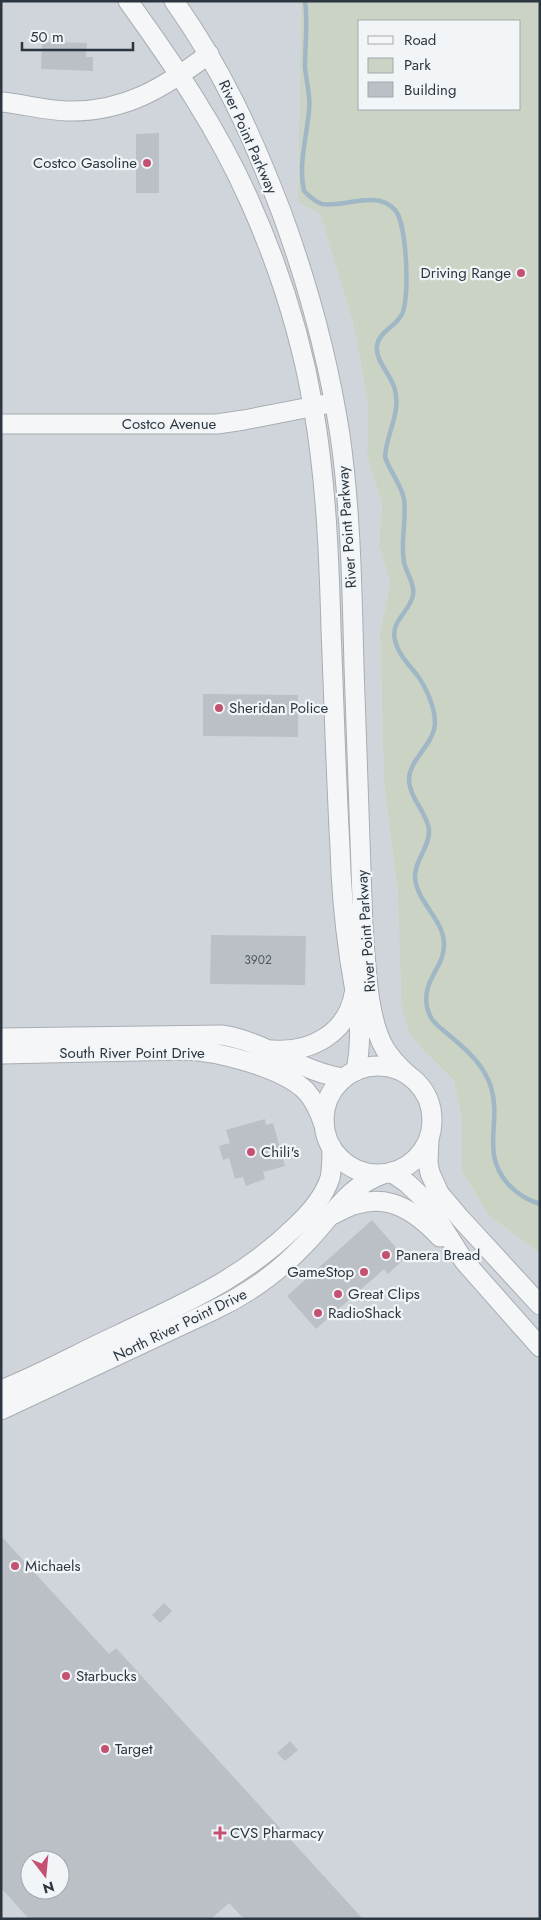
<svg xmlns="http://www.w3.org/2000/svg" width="541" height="1920" viewBox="0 0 541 1920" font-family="Jost,sans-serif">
	<rect width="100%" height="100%" fill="#e2e6e9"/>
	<path fill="#d0d5db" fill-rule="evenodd" d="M1,1H301L298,201L318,212L321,217L353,323L368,403L367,457L382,503L379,546L390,582L380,633L384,784L398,895L411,1037L454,1081L462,1120V1172L489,1216L540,1253V1919H1ZM30,1860H60V1890H30Z"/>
	<path fill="#cad3c4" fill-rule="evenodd" d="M301,1H540V1253L489,1216L462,1172V1120L454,1081L411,1037L402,1010L398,895L384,784L380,633L390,582L379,546L382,503L367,457L368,403L353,323L321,217L318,212L298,202ZM360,21H520V109H360Z"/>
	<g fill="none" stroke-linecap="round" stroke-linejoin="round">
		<path stroke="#a0b7c6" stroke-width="4.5" d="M305,1C308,23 305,45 305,67C306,81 311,96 309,110C307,137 298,164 304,191C309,196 315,202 322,204C345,208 376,189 395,210C407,223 410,299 402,314C396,327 379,331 377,346C375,362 392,375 395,390C401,414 386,434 385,457C390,472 401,484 404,499C407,520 400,541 404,562C406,573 415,583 413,595C410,612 390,621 395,640C398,654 409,665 417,675C426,687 435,708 435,722C435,744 410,758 409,779C409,798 427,812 429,830C430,847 414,861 415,878C417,902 443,919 444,943C445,968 422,978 427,1007C430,1022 439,1026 450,1036C467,1050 484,1065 491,1087C502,1123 480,1152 508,1184C517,1194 527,1200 540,1204"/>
	</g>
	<g fill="#bac0c6" fill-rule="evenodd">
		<polygon points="42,42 87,43 86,57 93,57 93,71 41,69"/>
		<polygon points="159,133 159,193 136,193 136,134"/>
		<polygon points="203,694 298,695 298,737 203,736"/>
		<polygon points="211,935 306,936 305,985 210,984"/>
		<polygon points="265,1119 266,1125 273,1123 285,1166 263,1172 265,1179 246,1186 243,1177 235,1179 229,1158 223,1160 219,1146 230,1143 226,1130"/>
		<polygon points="372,1220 405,1258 388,1274 384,1269 316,1329 287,1296"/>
		<path d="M1,1536L109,1654L116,1648L363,1919H244L229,1903L211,1919H29L1,1888ZM30,1860H60V1890H30Z"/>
		<polygon points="164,1603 172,1611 160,1623 152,1615"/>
		<polygon points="290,1741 298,1750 285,1761 277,1753"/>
	</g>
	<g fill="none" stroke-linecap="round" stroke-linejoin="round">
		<defs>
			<g id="minor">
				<path d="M128,1C174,65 218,129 250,202C279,267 301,336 313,406C326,479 329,555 331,629C334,702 336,775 340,848C341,884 344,919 349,954C355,998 365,1026 356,1071"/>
				<path d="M174,1C221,67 252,135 281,211C308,284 328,358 340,435C351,512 352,589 354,666C357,753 360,840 363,927C366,962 367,1019 385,1049C391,1059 399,1067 408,1075"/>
				<path d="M1,102C23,104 44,110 66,111C124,113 165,87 209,54"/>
				<polyline points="1,424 217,424 244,420 326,404"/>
				<path d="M1,1038L221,1035C265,1041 300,1072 344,1078"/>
				<path d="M272,1050C310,1053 347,1034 354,994"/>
				<path d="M1,1054L184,1050C217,1051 282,1067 306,1091C315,1101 320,1113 324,1125"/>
				<circle cx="378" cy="1120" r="54"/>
				<polyline points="429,1139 428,1163 430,1173 439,1193 460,1218 540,1305"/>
				<polyline points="391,1172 407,1183 426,1201 464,1261 540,1347"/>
				<path d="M334,1214C378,1189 408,1203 440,1237"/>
				<path d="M1,1390C41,1374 79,1353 118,1335C184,1303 241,1280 295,1227C309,1214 324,1197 330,1178C332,1168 332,1158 332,1148"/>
				<path d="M1,1410L214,1310C250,1293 280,1271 307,1242C332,1216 348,1186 383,1174"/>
			</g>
		</defs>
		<use href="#minor" stroke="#a7aeb3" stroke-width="21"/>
		<use href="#minor" stroke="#f5f6f8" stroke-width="19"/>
	</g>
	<g fill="#c45171" stroke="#f2f5f7" stroke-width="2">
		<circle cx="147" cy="163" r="5"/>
		<circle cx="521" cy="273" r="5"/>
		<circle cx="219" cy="708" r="5"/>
		<circle cx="251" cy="1152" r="5"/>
		<circle cx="386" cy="1255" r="5"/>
		<circle cx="364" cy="1272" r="5"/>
		<circle cx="338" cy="1294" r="5"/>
		<circle cx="318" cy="1313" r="5"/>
		<circle cx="15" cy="1566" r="5"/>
		<circle cx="66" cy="1676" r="5"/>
		<circle cx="105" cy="1749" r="5"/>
		<path d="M217.5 1825.5h5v5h5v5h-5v5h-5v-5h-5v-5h5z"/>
	</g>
	<g text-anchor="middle" stroke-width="4.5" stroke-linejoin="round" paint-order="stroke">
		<g font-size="12" fill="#4f5862">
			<text x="258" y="964">3902</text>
		</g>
		<g font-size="15" fill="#2b3640" stroke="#f2f5f7">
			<text transform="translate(248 137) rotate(66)" y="5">River Point Parkway</text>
			<text x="169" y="429">Costco Avenue</text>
			<text transform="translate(347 527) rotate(-94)" y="5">River Point Parkway</text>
			<text transform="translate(366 931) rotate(-94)" y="5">River Point Parkway</text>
			<text x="132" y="1058">South River Point Drive</text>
			<text transform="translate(180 1325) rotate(-26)" y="5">North River Point Drive</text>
		</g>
		<g font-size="15" fill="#2b3640" stroke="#f2f5f7" text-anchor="start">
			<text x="137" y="168" text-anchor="end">Costco Gasoline</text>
			<text x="511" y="278" text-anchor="end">Driving Range</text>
			<text x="229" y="713">Sheridan Police</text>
			<text x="261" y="1157">Chili's</text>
			<text x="396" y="1260">Panera Bread</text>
			<text x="354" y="1277" text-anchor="end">GameStop</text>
			<text x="348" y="1299">Great Clips</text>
			<text x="328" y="1318">RadioShack</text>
			<text x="25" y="1571">Michaels</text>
			<text x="76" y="1681">Starbucks</text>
			<text x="115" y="1754">Target</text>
			<text x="230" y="1838">CVS Pharmacy</text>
		</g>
	</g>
	<rect width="541" height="1920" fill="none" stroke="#2b3640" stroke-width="5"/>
	<rect x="358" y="20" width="162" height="90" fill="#f2f5f7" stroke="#a2a9ae"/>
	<rect x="368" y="36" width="25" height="8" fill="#f5f6f8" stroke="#a2a9ae"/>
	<text x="404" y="45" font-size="15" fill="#2b3640">Road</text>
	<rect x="368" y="58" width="25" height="15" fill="#cad3c4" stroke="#a2a9ae"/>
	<text x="404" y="70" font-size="15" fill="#2b3640">Park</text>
	<rect x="368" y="82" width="25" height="15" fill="#bac0c6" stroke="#a2a9ae"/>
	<text x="404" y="95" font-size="15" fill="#2b3640">Building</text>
	<g transform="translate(45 1875) rotate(164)"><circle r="24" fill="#f2f5f7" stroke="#a2a9ae"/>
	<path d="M0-4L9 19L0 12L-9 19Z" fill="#c45171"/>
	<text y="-8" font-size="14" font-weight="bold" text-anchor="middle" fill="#2b3640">N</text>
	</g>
	<path d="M22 42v8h111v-8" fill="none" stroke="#2b3640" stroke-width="2.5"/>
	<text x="30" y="42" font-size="15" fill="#2b3640" stroke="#f2f5f7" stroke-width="4" paint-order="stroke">50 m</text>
</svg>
